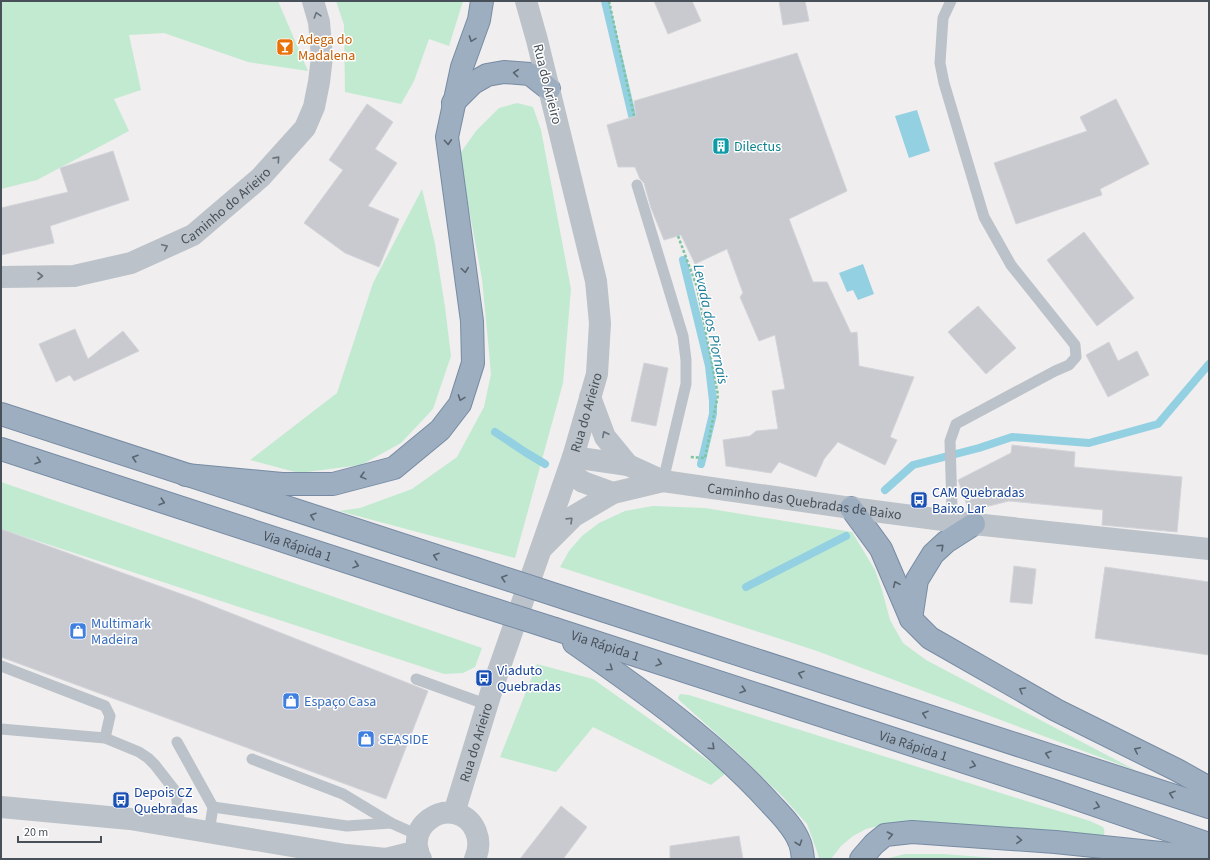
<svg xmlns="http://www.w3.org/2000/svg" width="1210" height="860" viewBox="0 0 1210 860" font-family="'Source Sans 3',sans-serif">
	<rect width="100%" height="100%" fill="#f0eeee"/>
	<g fill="#c1ead1">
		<polygon points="1,1 278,1 308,71 248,62 164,33 129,35 141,90 114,99 129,131 37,180 1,189"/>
		<polygon points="336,1 463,1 449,46 429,39 414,81 401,104 345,92 344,25"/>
		<polygon points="517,103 533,107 541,130 571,289 563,383 515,558 339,511 360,508 412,489 457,457 484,407 491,374 488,341 482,279 459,155 476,131 499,108"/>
		<polygon points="422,189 435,244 445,307 451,356 433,409 401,443 361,465 299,473 250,460 337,393 373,283"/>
		<polygon points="1,482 482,648 475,667 463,673 444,674 1,529"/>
		<polygon points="653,506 705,508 852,532 875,570 882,590 890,620 903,643 926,660 1137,771 817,651 560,567 569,551 582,536 599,523 625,511"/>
		<polygon points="537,664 593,679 726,773 711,785 593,727 556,772 500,757"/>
		<path d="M680,694L689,695L1090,821L1103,827C1105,831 1105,834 1102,837L925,823H890L866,829L853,836L841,846L831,859H819L818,854L807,824L784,798L737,752L680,701L678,698Z"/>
		<polygon points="905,854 943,854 1008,859 885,859"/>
	</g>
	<g fill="#93d0e2">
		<polygon points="917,110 930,151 909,158 895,116"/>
		<polygon points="863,264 874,294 858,300 853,290 847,292 839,273"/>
	</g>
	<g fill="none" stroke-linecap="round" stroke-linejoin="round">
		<g stroke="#93d0e2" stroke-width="8">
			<polyline points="605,1 635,128"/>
			<polyline points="683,260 709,366 713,401 713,414 701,464"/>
			<polyline points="495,432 525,452 545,464"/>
			<polyline points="885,490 913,465 979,448 1012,437 1089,443 1158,424 1209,364"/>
			<polyline points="746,587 846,536"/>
		</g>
	</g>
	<g fill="#c9cad0" stroke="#d3d4d9">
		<polygon points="654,1 692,1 701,21 668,34"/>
		<polygon points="779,1 805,1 809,21 783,25"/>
		<polygon points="797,53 847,191 789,219 813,282 827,282 851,333 857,332 859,366 914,377 890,437 897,440 885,465 838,442 824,459 816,477 779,462 771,473 726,466 723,440 750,436 756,431 778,429 772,391 785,389 775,335 759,341 740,297 743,293 727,249 695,264 681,235 664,240 651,208 644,183 640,179 635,167 618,167 607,125 636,116 634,101"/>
		<polygon points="1116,99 1149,164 1100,189 1102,195 1016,224 994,163 1087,131 1080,117"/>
		<polygon points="367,104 393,122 375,149 397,163 368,206 399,219 379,267 345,253 304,223 343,170 329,160"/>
		<polygon points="113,151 129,200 50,226 54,243 1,255 1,208 68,192 60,168"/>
		<polygon points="1084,232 1134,298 1097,326 1047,260"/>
		<polygon points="978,306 1016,348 986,374 948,332"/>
		<polygon points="75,329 88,359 123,331 139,351 74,381 70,375 56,382 39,344"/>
		<polygon points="1109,342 1118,361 1137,351 1149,375 1108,397 1086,355"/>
		<polygon points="644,363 668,368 656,426 631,421"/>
		<polygon points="1012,445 1075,452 1074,467 1182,477 1177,532 1102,525 1103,510 1009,501 969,511 958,480 1011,453"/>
		<polygon points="1,529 195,599 428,691 386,799 1,657"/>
		<polygon points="1014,566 1036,569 1032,604 1010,602"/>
		<polygon points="1105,567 1209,582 1209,655 1095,638"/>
		<polygon points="561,806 587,827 563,859 520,859"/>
		<polygon points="739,836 743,859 670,859 670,846"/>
	</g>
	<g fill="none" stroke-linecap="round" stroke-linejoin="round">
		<defs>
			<g id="trunk">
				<polyline points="453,103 473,83 487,75 504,72 530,74 549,89"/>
				<polyline points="1,414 473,568"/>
				<path id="s4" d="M1,449L461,599"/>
				<polyline points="186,475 282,484 333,484 394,468 440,430 460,404 473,363 472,321 447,137 462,67 479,20 482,1"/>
				<polyline points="851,508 881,549 911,619 930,638 1056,710 1177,770 1209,788"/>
				<polyline points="568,599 1209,807"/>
				<polyline points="911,619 917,580 933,554 946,542 974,524"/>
				<path id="s5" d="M555,629L1057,792L1209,844"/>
				<path d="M574,643C643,691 713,740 770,803C780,814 793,826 799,841C802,847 802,853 803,859"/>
				<polyline points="861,859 874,844 885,835 912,832 1055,842 1209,858"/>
			</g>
		</defs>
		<use href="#trunk" stroke="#768ba3" stroke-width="24"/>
		<g stroke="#7dc4a2" stroke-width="2.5" stroke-dasharray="3 2" stroke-linecap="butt">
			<polyline points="609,1 634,116"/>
			<polyline points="678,236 697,287 718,395 705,458 689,457"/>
		</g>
		<g stroke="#bbc2c9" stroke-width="11">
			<polyline points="951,1 943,18 940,63 944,83 984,217 1011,265 1075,345 1076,357 1069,365 1055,371 956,424 950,441 952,508 951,520"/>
			<polyline points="637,185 683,336 686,360 686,384 663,481"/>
			<polyline points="1,666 105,706 110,716 105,738"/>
			<polyline points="416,679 488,705"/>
			<polyline points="1,729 105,738 139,752 148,758 155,765 176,792 180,827"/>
			<polyline points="177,742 213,807 209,832"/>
			<polyline points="252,759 343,794 391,823 418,835"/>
			<polyline points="213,807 347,826 391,823"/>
		</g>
		<g stroke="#bbc2c9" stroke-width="22">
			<path id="s1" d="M1,277L74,276L131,263L193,235L261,177L305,128L314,107L319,82L322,57L319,22L313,1"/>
			<polyline points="590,397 605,437 628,465"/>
			<path id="s2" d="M573,457L628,465L663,481L851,508L974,524L1209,549"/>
			<polyline points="568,472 583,482 613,493"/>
			<polyline points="542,548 574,516 613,493 663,481"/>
		</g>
		<g stroke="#bbc2c9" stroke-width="22">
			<polyline points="1,807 130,819 346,855 386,859 418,851"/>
			<path id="s3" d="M454,813L492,689L573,457L597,374L600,323L596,281L537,40L526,1"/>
			<path d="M421,859C418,853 416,848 417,841C418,823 437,810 454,813C476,818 483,841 475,859"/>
		</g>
		<use href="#trunk" stroke="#9eaec1" stroke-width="22"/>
		<defs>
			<g id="trunk-bridge">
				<polyline points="473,568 568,599"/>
				<polyline points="461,599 555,629"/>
			</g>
		</defs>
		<use href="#trunk-bridge" stroke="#768ba3" stroke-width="24" stroke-linecap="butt"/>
		<use href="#trunk-bridge" stroke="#9eaec1" stroke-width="22"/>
	</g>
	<defs><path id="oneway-chevron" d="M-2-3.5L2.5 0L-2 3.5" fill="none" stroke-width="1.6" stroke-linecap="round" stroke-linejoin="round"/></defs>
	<g stroke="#6a737b">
		<use href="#oneway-chevron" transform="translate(317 15) rotate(-107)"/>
		<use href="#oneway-chevron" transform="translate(277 159) rotate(-48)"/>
		<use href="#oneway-chevron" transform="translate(165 247) rotate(-25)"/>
		<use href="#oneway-chevron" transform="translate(40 276)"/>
		<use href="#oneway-chevron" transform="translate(605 434) rotate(-117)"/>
		<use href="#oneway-chevron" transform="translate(570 520) rotate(-44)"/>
	</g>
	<g stroke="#59646e">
		<use href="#oneway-chevron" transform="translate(472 39) rotate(110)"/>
		<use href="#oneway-chevron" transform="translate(516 73) rotate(-175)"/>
		<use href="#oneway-chevron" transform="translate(448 142) rotate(86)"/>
		<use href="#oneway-chevron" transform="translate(465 270) rotate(82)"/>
		<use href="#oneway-chevron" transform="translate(461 398) rotate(110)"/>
		<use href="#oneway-chevron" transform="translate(135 458) rotate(-162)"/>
		<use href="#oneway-chevron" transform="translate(38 461) rotate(18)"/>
		<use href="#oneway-chevron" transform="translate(363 476) rotate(165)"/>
		<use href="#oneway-chevron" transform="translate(162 502) rotate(18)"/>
		<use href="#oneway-chevron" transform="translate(313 516) rotate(-162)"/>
		<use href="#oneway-chevron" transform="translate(941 547) rotate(-43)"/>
		<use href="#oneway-chevron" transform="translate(436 556) rotate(-162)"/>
		<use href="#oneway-chevron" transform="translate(356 565) rotate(18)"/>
		<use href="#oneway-chevron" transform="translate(504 578) rotate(-162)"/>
		<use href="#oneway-chevron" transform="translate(896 584) rotate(-114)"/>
		<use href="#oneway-chevron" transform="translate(659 663) rotate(18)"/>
		<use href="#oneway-chevron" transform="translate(610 668) rotate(35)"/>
		<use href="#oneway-chevron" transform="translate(801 674) rotate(-162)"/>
		<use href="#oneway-chevron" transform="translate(743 690) rotate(18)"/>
		<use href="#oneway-chevron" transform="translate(1022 690) rotate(-150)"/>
		<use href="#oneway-chevron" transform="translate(925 714) rotate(-162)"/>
		<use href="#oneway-chevron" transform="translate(712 747) rotate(43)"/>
		<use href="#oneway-chevron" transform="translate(1137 750) rotate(-154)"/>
		<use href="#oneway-chevron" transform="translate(1048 754) rotate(-162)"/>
		<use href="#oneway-chevron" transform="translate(973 765) rotate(18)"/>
		<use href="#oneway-chevron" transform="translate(1172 794) rotate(-162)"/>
		<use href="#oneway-chevron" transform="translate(1097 806) rotate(19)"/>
		<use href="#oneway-chevron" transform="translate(890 835) rotate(-12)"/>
		<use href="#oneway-chevron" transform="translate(1019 840) rotate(4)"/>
		<use href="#oneway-chevron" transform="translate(799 843) rotate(71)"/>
	</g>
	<defs>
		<symbol id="bar-square" viewBox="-11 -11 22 22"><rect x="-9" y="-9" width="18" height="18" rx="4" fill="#e8710a" stroke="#fff"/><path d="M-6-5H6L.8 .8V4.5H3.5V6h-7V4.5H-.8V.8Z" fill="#fff"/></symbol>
		<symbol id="building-square" viewBox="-11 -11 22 22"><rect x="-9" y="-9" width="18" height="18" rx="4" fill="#0f9aa8" stroke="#fff"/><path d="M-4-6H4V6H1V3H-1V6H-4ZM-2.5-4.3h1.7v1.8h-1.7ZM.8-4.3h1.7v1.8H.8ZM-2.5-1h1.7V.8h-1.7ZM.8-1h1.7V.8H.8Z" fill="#fff"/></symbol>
		<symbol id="bus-square" viewBox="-11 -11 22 22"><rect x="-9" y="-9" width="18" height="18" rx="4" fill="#1a4fb4" stroke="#fff"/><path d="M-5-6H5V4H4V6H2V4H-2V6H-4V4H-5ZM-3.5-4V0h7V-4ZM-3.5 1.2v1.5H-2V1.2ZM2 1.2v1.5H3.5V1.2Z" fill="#fff"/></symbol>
		<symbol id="shop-square" viewBox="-11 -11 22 22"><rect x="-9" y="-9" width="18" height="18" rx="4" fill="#3f7fe0" stroke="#fff"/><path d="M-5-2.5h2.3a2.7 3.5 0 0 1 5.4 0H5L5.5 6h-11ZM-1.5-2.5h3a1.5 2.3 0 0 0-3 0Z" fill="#fff"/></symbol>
	</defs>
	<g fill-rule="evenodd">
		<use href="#bar-square" x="275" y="37" width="20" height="20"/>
		<use href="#building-square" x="711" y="136" width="20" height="20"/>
		<use href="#bus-square" x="909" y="490" width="20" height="20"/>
		<use href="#shop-square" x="68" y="621" width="20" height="20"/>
		<use href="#bus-square" x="474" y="668" width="20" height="20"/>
		<use href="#shop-square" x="281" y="691" width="20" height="20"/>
		<use href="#shop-square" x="356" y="729" width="20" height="20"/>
		<use href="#bus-square" x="111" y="790" width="20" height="20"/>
	</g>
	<g text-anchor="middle" stroke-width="3" stroke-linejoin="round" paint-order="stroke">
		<g font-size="14" fill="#c56008" stroke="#fff" text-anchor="start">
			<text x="298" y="44">Adega do<tspan x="298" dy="16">Madalena</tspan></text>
		</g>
		<g font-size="14" fill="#485159" stroke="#fff">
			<text transform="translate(548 84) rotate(76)" y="5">Rua do Arieiro</text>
			<text dy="5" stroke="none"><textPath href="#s1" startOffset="243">Caminho do Arieiro</textPath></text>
			<text dy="5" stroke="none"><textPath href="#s3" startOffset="422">Rua do Arieiro</textPath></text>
			<text dy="5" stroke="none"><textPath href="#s2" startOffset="237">Caminho das Quebradas de Baixo</textPath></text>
			<text dy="5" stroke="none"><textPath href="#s4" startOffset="312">Via Rápida 1</textPath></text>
			<text dy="5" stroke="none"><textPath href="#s5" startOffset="53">Via Rápida 1</textPath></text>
			<text dy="5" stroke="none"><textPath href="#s3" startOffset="74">Rua do Arieiro</textPath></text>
			<text dy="5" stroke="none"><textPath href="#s5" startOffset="377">Via Rápida 1</textPath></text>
		</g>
		<g font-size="14" fill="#0d838f" stroke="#fff" text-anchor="start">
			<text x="734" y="151">Dilectus</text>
		</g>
		<g font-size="14" fill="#164399" stroke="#fff" text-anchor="start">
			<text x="932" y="497">CAM Quebradas<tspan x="932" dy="16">Baixo Lar</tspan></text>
			<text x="497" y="675">Viaduto<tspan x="497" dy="16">Quebradas</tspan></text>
			<text x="134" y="797">Depois CZ<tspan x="134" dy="16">Quebradas</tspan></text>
		</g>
		<g font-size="14" fill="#366cbe" stroke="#fff" text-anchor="start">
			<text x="91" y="628">Multimark<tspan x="91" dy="16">Madeira</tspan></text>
			<text x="304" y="706">Espaço Casa</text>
			<text x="379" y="744">SEASIDE</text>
		</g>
		<g font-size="15" font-style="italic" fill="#1c7d99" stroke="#fff">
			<text transform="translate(711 324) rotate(78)" y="5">Levada dos Piornais</text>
		</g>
	</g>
	<rect width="1210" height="860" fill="none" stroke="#485159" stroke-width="4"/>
	<path d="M18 836v6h83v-6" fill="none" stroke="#485159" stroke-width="2"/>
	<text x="24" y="836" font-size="12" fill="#485159" stroke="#ffffff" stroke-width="3" paint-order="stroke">20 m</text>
</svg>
